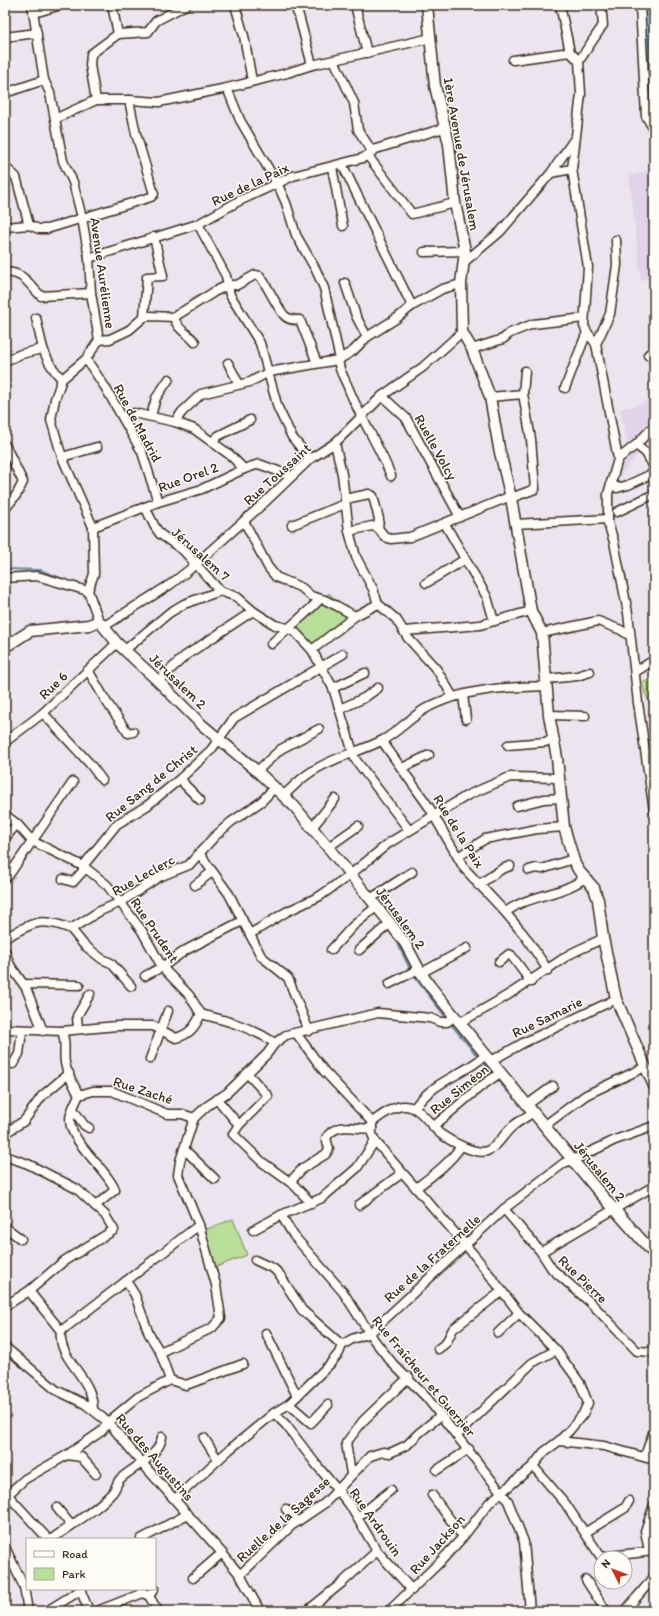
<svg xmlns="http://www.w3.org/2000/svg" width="659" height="1616" viewBox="0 0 659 1616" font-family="Itim,sans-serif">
	<rect width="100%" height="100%" fill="#ece4ee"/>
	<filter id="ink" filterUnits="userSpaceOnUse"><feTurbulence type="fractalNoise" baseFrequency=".025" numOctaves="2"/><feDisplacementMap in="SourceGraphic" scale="8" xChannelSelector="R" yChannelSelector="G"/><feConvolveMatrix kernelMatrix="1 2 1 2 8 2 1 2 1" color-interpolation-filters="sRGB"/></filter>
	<g filter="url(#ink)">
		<g fill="#e1d3e8">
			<polygon points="654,169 654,278 641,280 629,176"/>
			<polygon points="654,397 654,437 619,476 617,474 625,455 627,438 620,409 638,405"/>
		</g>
		<g fill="#b8de9a" stroke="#7a845c">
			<polygon points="329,593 349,614 314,647 294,627"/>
			<polygon points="654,678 654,706 651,707 641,683"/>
			<polygon points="233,1219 247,1255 216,1267 202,1231"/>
		</g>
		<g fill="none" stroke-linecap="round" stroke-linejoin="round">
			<g stroke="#6d879a" stroke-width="2">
				<polyline points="5,569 40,570 63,579"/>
				<polyline points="398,944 411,971"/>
				<polyline points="413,975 447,1019"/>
				<polyline points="450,1023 479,1058"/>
				<polyline points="482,1061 493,1075"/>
				<polyline points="496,1078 508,1092"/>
			</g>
			<polyline stroke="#8fc5ed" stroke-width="7" points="647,5 648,74 654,98"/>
			<defs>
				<g id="minor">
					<polyline points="32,5 44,80 50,93 63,161 73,182 82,218 89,258 91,293 99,340 86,359 62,379 55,399 51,420 62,457 93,527 94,574 88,591 99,621"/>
					<polyline points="235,5 244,36 252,81"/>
					<polyline points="294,5 299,16 312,65"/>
					<polyline points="355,5 367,53"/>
					<polyline points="560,5 570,52 579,61 581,94 572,169 588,267 584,326 587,332 596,344 618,459 608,494 608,523 614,542 628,613 638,703 654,811"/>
					<polyline points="640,5 646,116 654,130"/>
					<polyline points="34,13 61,5"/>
					<polyline points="118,34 148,32 156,21 186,5"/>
					<polyline points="5,37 37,33"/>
					<polyline points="334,60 354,103 358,130 372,151"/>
					<polyline points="513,60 570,52"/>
					<polyline points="579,61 603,25 601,5"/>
					<path d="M227,88L240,120L278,185L286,203L296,235L316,270L324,288L339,355C337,368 343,375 348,387C360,418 379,445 391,476"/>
					<polyline points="5,93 44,80"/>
					<polyline points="96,100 90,65 91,54 118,34 112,5"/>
					<polyline points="55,119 96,100 129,100 159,102 227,88 287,73 312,65 431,38"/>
					<polyline points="368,156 412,214 455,203"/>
					<polyline points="342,164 412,306"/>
					<polyline points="5,167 16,177 29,225"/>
					<polyline points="332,167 343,226"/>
					<polyline points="551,173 575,138"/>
					<polyline points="198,224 226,276 230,295 260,343 278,408 292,437 310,459"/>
					<polyline points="5,227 29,225 39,229 47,229 151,197 154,194 136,134 129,100"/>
					<polyline points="424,252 465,251"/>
					<polyline points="89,258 198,224 239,201 293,176 363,158 376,149 444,128"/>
					<polyline points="463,263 500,232 551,173 572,169"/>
					<path d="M5,272C25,273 27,283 41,296L91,293"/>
					<polyline points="345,283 356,316 367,337"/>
					<polyline points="144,317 147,277 163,276 154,237"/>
					<path d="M174,317C177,330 188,333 195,342"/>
					<path d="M36,318C42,343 42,359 62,379"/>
					<path d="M99,340L110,339L129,330L144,317L150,316L174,317L214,292L228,285H237L255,275L260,276C267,285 279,311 285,316C289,320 295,320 300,320L317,363"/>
					<polyline points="596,344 610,314 617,265 616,240"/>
					<polyline points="472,349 503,339 510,333 533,324 584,318"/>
					<polyline points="648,355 654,349"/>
					<polyline points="86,359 105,387 142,452 158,502"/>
					<polyline points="5,361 21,354 42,349"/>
					<polyline points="228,363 239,384"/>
					<polyline points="565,388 587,332"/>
					<polyline points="523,394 525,371"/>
					<polyline points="382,396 406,418 460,517"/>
					<polyline points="490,397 523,394 531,439 535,489 511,498"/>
					<polyline points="151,416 156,398 169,379"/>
					<polyline points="123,418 134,413 175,422 194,429 230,455 244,469"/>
					<polyline points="175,422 182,412 201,394 250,382 269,372 338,360 353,351 367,337 397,318 412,306 442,289 461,284"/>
					<polyline points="212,442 218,436 250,420"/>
					<polyline points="335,443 342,474 349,531 356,557 373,589 378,604 396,619 408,638 437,670 453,697"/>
					<polyline points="5,445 23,482 17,494 5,509"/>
					<polyline points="636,445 646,453 654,467"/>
					<polyline points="62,457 97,447"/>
					<polyline points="618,459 636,445 654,426"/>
					<polyline points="611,482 617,488 628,485 654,473"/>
					<polyline points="345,499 369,494 373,496 379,519 378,528 385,537 391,539 410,537 511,496"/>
					<polyline points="145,507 155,527 160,534 184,551 220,591 237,597 253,611 275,625 287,628 296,633 312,650 333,688 355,759 409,830"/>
					<polyline points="617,512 654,494"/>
					<polyline points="244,521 268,567 276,577 302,588 311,596 325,600 337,606 355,616"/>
					<polyline points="445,524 487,597 494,621"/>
					<polyline points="515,524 608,519"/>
					<polyline points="292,525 345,504"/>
					<polyline points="93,527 158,502 202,489 244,469 259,464 291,476"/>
					<polyline points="349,531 372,526 378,528"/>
					<polyline points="5,578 37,576 88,591"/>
					<polyline points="426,583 464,560"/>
					<polyline points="103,627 171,584 189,570 265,502 310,459 335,443 382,396 423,367 462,332"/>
					<polyline points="404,631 480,625 531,611"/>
					<polyline points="542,633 598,621 621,630 630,636"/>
					<path d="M271,644C287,628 305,616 320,599"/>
					<polyline points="125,650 169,613 184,604 220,591"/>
					<polyline points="312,650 355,616 378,604"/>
					<polyline points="88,670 106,701 128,733 133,732"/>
					<polyline points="635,672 654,660"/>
					<polyline points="547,679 577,676 590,672"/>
					<polyline points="158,681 185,656 253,611"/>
					<polyline points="333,688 365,673"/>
					<polyline points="463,695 466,719"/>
					<polyline points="340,709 364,698 378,688"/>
					<polyline points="43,713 90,764 102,780"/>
					<polyline points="549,715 585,716"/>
					<polyline points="382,741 429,807 464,868 505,912 525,936 548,970"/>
					<polyline points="5,742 43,713 117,643"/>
					<polyline points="508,745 545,742 553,739"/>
					<polyline points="402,768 429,755"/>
					<polyline points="257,771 281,749 319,729"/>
					<polyline points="181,778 185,785 200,800"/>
					<path d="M283,796C292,788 301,778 311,772C333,757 360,752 383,740C399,731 410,718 425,709C460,689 507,687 547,686"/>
					<polyline points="517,806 544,799 561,798"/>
					<path d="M5,815L17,824L32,841L83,866L107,885L142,931L162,967L189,995L201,1014C228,1021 251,1027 275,1043"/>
					<polyline points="311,829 335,799"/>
					<polyline points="5,838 17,824"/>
					<polyline points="327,848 358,826"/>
					<polyline points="199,853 229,894 261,956 288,978 309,1031"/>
					<polyline points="458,857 485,839 537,829 564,827"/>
					<polyline points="529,870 536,868 542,869 573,859"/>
					<polyline points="5,878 9,875 73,782"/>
					<polyline points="63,879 73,882 83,871 83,866 117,824 148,805 181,778 211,750 234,718 343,654"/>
					<polyline points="195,885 212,872"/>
					<polyline points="478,885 502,869 510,866"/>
					<polyline points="370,899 412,872"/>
					<path d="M505,912C511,909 517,904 524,902C545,894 567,891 585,878"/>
					<polyline points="71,929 84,945 102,959 111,963 131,986"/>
					<polyline points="250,934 286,912 320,896 351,874 389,843 468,795 510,777 559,778"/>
					<path d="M5,938C33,923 39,916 71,929L100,911L121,902L159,877L189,865L214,837L231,822L262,801L274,788"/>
					<polyline points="331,950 353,926 376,907"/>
					<polyline points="359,950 390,923"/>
					<polyline points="5,951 10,965 26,988 43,1031"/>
					<polyline points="499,962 509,954 511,955 531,982"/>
					<polyline points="421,973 467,948"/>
					<polyline points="145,976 162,967 186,950 242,921 242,918"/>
					<polyline points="24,984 79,985"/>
					<polyline points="389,984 419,969"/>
					<path d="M460,1022C500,1002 531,980 567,956C578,949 591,945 603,938"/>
					<path d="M5,1029L62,1031L117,1026H153L176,1038C190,1034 195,1027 201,1014"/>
					<polyline points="78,1029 77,1016 90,994"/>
					<path d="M62,1031C67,1045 63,1050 65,1063C67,1074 73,1084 79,1095L93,1091H112L167,1114H182L194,1118"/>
					<polyline points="296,1033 324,1071 372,1122"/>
					<polyline points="150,1059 168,1011"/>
					<polyline points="491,1061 523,1043 616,999"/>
					<polyline points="13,1064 19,1054 22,1031"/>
					<path d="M79,1095C76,1102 69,1113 70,1121C71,1143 107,1169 115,1190L95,1206"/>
					<polyline points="217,1099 239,1125 233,1134 262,1162 294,1185 311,1203"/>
					<polyline points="527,1105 553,1086"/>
					<path d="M414,1108C435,1080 460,1077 486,1055"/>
					<polyline points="73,1109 84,1125 89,1128"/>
					<polyline points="372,1122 372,1134 375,1141 357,1168 322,1198 281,1215 294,1236 343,1292 374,1340 393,1364 427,1398 508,1501 524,1542 530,1611"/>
					<path d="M372,1122C381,1116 393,1106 404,1106C422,1106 430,1127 442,1135C452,1142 476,1155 487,1151C498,1147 504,1133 513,1126C519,1121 527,1117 533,1112"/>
					<polyline points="239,1125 268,1096 247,1073"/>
					<polyline points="434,1126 480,1087 500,1073"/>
					<polyline points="544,1126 586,1095 645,1067"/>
					<polyline points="5,1133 24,1121 42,1096 69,1073"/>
					<polyline points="375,1141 475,1256 519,1313 556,1350 580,1383 588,1403 583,1414 569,1431 559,1441 544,1452 533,1466 489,1503 463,1537 440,1562 389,1611"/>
					<polyline points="184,1149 215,1179"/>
					<polyline points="5,1156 28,1164 77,1189 105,1215 114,1230 64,1261 29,1291 5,1306"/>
					<path d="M290,1182L303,1168L326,1154L329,1149L326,1138C337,1121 355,1129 372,1129"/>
					<path d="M416,1188C432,1176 450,1163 461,1146"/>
					<polyline points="359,1205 402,1173"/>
					<polyline points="504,1209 541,1252 552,1269 591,1303 637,1351 654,1352"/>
					<polyline points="5,1227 21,1239"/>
					<polyline points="253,1230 281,1215"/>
					<polyline points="541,1252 654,1186"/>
					<polyline points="255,1260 274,1269 280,1275 302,1310 342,1345"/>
					<polyline points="126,1281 135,1295 149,1334 160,1352 170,1380"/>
					<path d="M29,1291L61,1331C57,1360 93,1376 93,1409"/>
					<polyline points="61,1331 199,1225"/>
					<polyline points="266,1333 297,1396"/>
					<polyline points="498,1333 519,1313"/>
					<polyline points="5,1347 56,1390 85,1404 108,1422 142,1463 222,1553 240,1575 260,1611"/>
					<polyline points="438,1349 446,1343 453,1329 502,1291"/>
					<polyline points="160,1352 212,1328 221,1318 216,1285 199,1225 178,1175 180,1161 194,1118 207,1106 227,1093 267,1054 275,1043 286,1035 378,1013 430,1018 440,1022 447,1022 455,1016"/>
					<polyline points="289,1404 311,1423 328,1405"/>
					<polyline points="274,1413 286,1425 315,1463 349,1504 377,1551 412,1590"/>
					<polyline points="457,1435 532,1363 556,1350"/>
					<polyline points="204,1438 218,1460"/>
					<polyline points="559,1441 604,1446 654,1460"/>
					<polyline points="67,1455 81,1457 96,1474"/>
					<polyline points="645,1456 654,1430"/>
					<polyline points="533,1466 565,1503 601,1557 654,1551"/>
					<polyline points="437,1470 469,1449"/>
					<polyline points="351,1474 346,1443 363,1421 409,1377"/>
					<polyline points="5,1492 48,1539"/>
					<polyline points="432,1495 463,1537"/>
					<polyline points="5,1497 25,1479 67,1455 102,1431 108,1422 138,1397 170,1380 186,1385 243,1364"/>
					<polyline points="175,1499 229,1450 274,1413 289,1404 330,1364 339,1353 342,1345 352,1339 370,1333 504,1209 564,1163 582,1156 615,1140 654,1126"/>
					<polyline points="57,1508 71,1525"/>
					<polyline points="286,1509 297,1522"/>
					<polyline points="358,1517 391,1490"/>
					<polyline points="586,1532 625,1508 629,1501"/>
					<path d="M52,1539C72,1524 96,1511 113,1492C116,1488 117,1482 120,1479C134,1466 159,1457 162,1437"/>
					<polyline points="141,1539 188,1514"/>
					<polyline points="5,1547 24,1587 28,1611"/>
					<polyline points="649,1551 645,1531 654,1505"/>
					<polyline points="240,1575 291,1526 325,1503 370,1456 383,1452 390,1453 407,1445 419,1433 440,1416"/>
					<polyline points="193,1578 222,1553"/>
					<polyline points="586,1580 606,1611"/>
					<polyline points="80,1589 89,1611"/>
					<polyline points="141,1589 143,1593 149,1596 158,1611"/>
					<polyline points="149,1596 154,1589"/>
					<polyline points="47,1611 81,1590"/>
					<polyline points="97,1611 143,1593"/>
					<polyline points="307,1611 343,1582 377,1551"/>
					<polyline points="625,1611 654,1577"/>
				</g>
				<g id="tertiary">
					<polyline points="427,5 435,86 449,144 455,203 465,251 461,284 462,332 472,349 490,397 499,448 511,498 531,611 542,633 549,715 557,758 564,827 575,864 579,871 594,888 598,900 603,938 616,999 654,1086"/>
					<polyline points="5,647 30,631 89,625 99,621 117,643 158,681 201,724 257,771 295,807 390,923 405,943 421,973 430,986 486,1055 599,1192 654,1254"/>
				</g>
			</defs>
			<use href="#minor" stroke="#3b2a1e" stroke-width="11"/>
			<use href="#tertiary" stroke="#3b2a1e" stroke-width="13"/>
			<use href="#minor" stroke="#fdfcf7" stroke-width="8"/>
			<use href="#tertiary" stroke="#fdfcf7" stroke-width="10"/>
		</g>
	</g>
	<g text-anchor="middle" stroke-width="3" stroke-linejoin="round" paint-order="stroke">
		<g font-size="14" fill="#3b2a1e" stroke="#fdfcf7">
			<text transform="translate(462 154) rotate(80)" y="5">1ère Avenue de Jérusalem</text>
			<text transform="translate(250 184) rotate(-25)" y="5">Rue de la Paix</text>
			<text transform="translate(103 273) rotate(82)" y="5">Avenue Aurélienne</text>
			<text transform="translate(138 423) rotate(62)" y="5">Rue de Madrid</text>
			<text transform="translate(436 447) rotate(61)" y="5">Ruelle Volcy</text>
			<text transform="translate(277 474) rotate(-42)" y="5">Rue Toussaint</text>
			<text transform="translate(188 477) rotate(-20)" y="5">Rue Orel 2</text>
			<text transform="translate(201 554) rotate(42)" y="5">Jérusalem 7</text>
			<text transform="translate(178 681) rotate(44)" y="5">Jérusalem 2</text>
			<text transform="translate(53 685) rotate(-44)" y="5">Rue 6</text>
			<text transform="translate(151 783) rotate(-39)" y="5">Rue Sang de Christ</text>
			<text transform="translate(459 831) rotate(58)" y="5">Rue de la Paix</text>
			<text transform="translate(143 875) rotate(-29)" y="5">Rue Leclerc</text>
			<text transform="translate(401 918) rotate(54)" y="5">Jérusalem 2</text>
			<text transform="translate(155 930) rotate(56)" y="5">Rue Prudent</text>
			<text transform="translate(547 1017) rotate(-26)" y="5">Rue Samarie</text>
			<text transform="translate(459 1089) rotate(-39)" y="5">Rue Siméon</text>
			<text transform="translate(143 1090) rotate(18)" y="5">Rue Zaché</text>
			<text transform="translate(600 1171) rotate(51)" y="5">Jérusalem 2</text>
			<text transform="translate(432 1258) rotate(-42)" y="5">Rue de la Fraternelle</text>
			<text transform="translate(583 1279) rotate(44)" y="5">Rue Pierre</text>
			<text transform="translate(424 1376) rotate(50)" y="5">Rue Fraîcheur et Guerrier</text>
			<text transform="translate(155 1457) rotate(49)" y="5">Rue des Augustins</text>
			<text transform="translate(283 1519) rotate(-42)" y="5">Ruelle de la Sagesse</text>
			<text transform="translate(376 1522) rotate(55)" y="5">Rue Ardrouin</text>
			<text transform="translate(437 1544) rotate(-48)" y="5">Rue Jackson</text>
		</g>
	</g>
	<rect width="659" height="1616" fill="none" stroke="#fdfcf7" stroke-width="20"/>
	<rect x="10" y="10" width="639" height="1596" fill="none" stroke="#3b2a1e" stroke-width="1.5" filter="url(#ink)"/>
	<rect x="26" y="1538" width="130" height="52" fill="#fdfcf7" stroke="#afa8a0"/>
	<rect x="34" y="1551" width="20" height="6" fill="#fdfcf7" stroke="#afa8a0"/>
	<text x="62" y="1558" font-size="12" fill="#3b2a1e">Road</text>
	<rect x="34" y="1568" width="20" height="12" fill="#b8de9a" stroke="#afa8a0"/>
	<text x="62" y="1578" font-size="12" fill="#3b2a1e">Park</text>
	<g transform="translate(613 1570) rotate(312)"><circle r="19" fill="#fdfcf7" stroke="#afa8a0"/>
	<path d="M0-3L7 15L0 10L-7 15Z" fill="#c8321e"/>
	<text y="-6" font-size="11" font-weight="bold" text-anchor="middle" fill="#3b2a1e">N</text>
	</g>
</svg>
